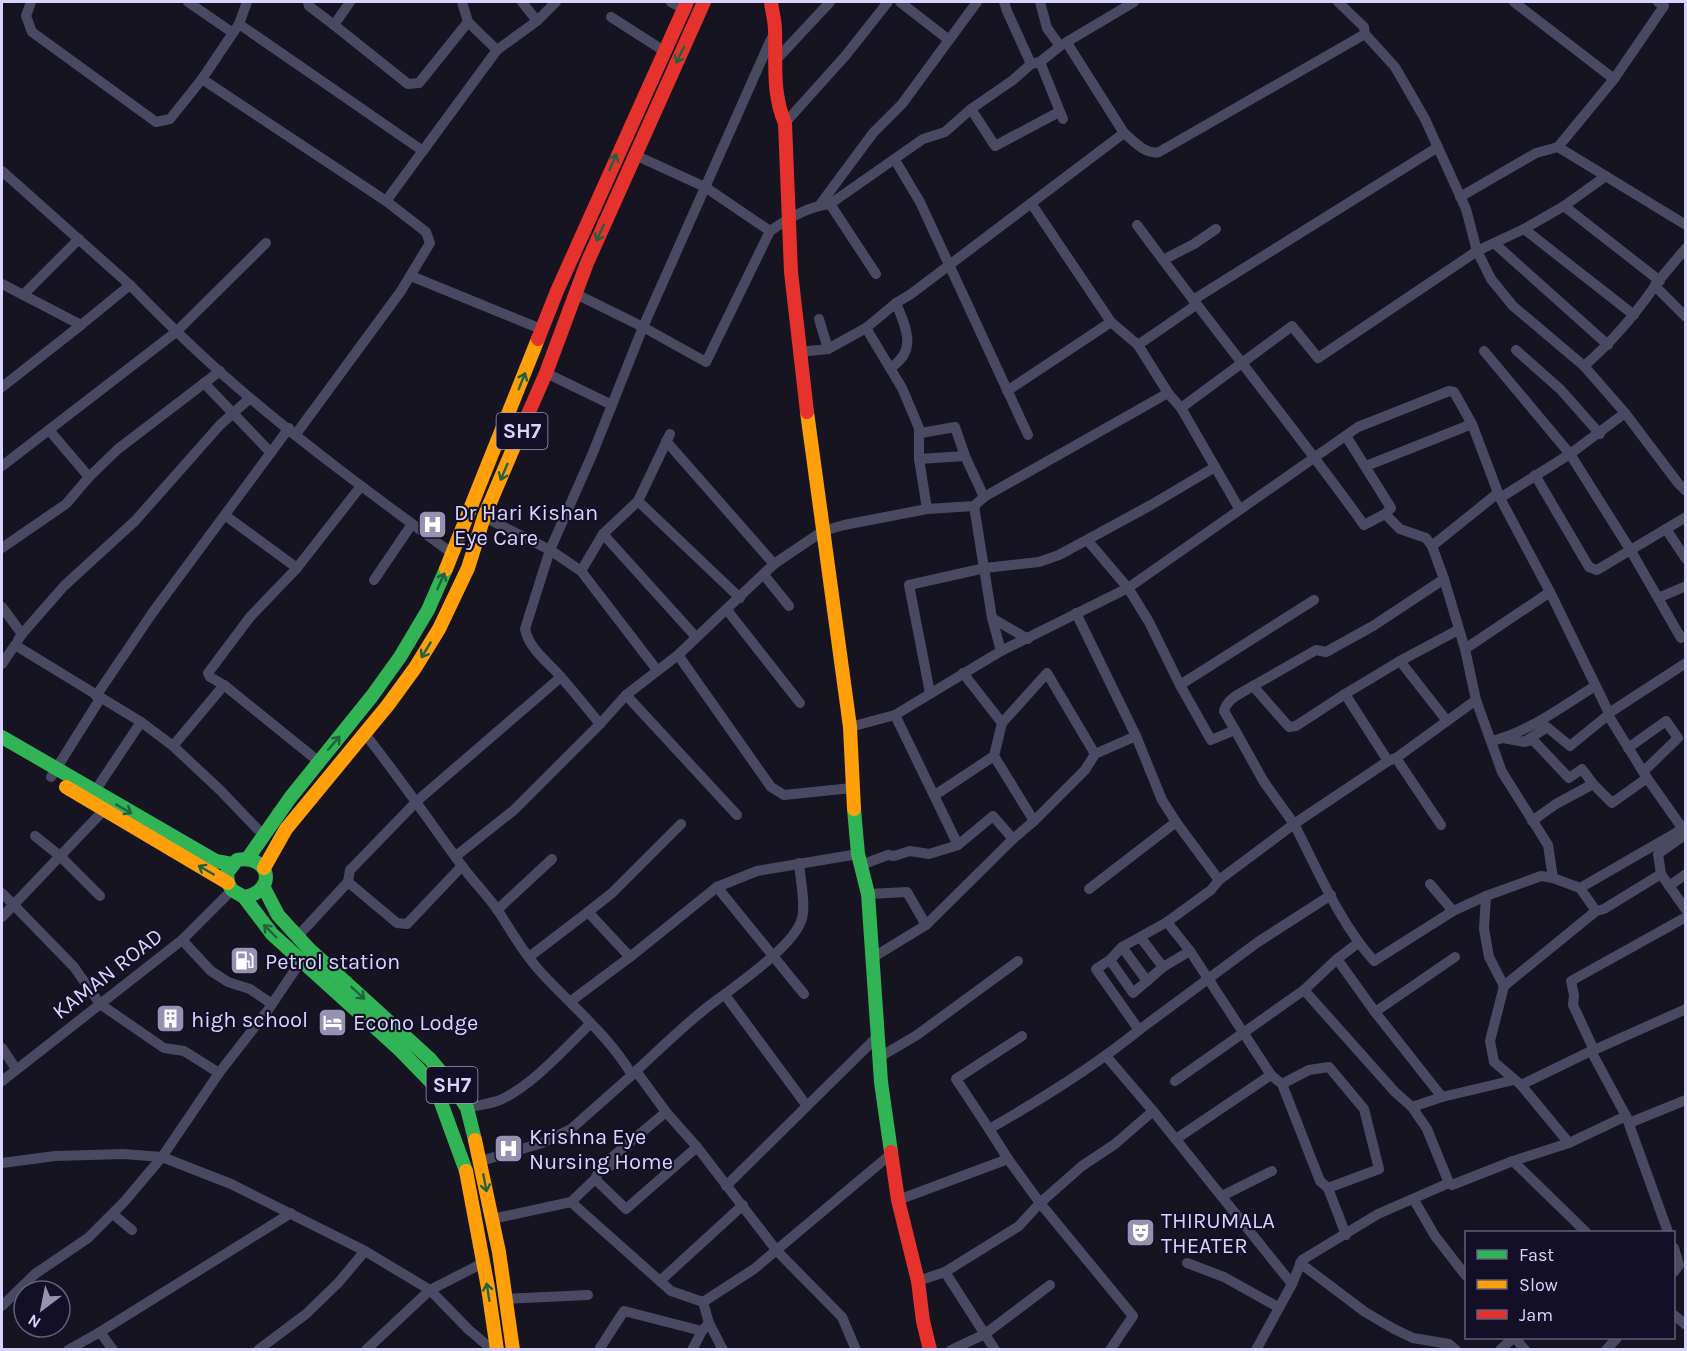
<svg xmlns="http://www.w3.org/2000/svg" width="1687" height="1351" viewBox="0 0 1687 1351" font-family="Karla,sans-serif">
	<rect width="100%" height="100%" fill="#161421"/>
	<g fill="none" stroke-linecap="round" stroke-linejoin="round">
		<g stroke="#4a4962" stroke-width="10">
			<polyline points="31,2 26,16 32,32 156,122 170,119 202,79 239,24 247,2"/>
			<polyline points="188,2 233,33"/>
			<polyline points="308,2 309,6 334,25"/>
			<polyline points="350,2 334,25 408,84 419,83 468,22"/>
			<polyline points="462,2 468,22 497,50 537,21 556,2"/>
			<polyline points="522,2 537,21"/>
			<polyline points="671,2 684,9"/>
			<polyline points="1004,2 1007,11 1031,64"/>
			<polyline points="1040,2 1047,28 1060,46"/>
			<polyline points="1338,2 1364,27 1365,34 1395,67 1425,119 1466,209 1477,251 1491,279 1513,306 1584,366 1625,413 1678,483 1686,491"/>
			<polyline points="1514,2 1614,79"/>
			<polyline points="611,17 664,51"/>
			<polyline points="239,24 423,151"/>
			<polyline points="949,40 977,2"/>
			<polyline points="774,62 830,2"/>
			<polyline points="1040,62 1063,119"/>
			<polyline points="202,79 386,201 426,232 430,243 401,291 296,434"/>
			<polyline points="971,109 995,146 1059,112"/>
			<polyline points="785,123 846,55 888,2"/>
			<path d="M1124,133C1134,141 1145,155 1159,152L1365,34"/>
			<polyline points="1558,147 1614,79 1664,6 1658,2"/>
			<polyline points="635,155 705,187 770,231"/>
			<polyline points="895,160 920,202 1028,435"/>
			<polyline points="2,171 130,285"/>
			<polyline points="1460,197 1536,153 1558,147 1686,225"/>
			<polyline points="386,201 497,50"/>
			<polyline points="1031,203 1111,322 1138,345 1168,393 1181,408 1240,510"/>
			<polyline points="830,204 876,274"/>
			<polyline points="819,206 873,133 902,104 949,40 900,2"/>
			<polyline points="1564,206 1660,281"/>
			<path d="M1137,225C1211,326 1291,423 1364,525L1385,514L1391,508L1346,436"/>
			<polyline points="1524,229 1634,315"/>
			<polyline points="1494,243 1608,345"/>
			<polyline points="1163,260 1194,244 1216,229"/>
			<polyline points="411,276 541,329"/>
			<path d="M2,284L81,325L130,285C168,324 208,363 250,398C315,453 384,503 453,554"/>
			<polyline points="1655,285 1686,248"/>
			<path d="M574,293L643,327L706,362L770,231C789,218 807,207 830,204L923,139L945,132L971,109L1013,80L1031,64L1040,62L1060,46L1134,2"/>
			<polyline points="23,295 79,239"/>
			<polyline points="1193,300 1438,147"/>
			<polyline points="819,319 828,349"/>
			<polyline points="866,328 902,388 919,428 919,459 927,509"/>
			<polyline points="1138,345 1196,305"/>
			<polyline points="1516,350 1560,389 1600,434"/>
			<polyline points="1484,351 1570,454 1500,498"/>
			<polyline points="799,352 828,349 866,328 896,303 911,294 1124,133 1067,43"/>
			<path d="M1584,366C1612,342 1634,316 1655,286L1686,317"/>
			<path d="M890,368C918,351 906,328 896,303"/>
			<polyline points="546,373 612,405"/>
			<polyline points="204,383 271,453"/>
			<polyline points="2,387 81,325"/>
			<polyline points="1007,391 1111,322"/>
			<polyline points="1181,408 1292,326 1318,358 1477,251 1524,229 1564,206 1606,176"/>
			<polyline points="1625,413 1570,454 1631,551 1681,638"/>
			<polyline points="49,430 89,477"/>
			<polyline points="921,433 955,427 965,456 984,497"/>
			<polyline points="919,459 965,456"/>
			<polyline points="2,466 176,332 266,243"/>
			<polyline points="1366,466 1472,424"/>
			<polyline points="1535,475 1589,567 1597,570 1686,517"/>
			<polyline points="638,501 740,598"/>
			<polyline points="974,506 992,618 1001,651"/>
			<polyline points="226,516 297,568"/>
			<polyline points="484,517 550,550 581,571 657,670"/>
			<polyline points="1666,529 1686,559"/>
			<polyline points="603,534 696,637"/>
			<polyline points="1088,541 1128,588 1149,622 1180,685 1314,600"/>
			<polyline points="1432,546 1498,493"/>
			<polyline points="2,548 66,504 89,477 118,449 220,371"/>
			<polyline points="774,564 823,531 844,525 927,509 974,506 984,497 1168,393"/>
			<polyline points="581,571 603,534 638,501 670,434"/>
			<polyline points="764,575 789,606"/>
			<polyline points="374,580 412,524"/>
			<polyline points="1658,598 1686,586"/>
			<polyline points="2,607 22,634 18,640"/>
			<polyline points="727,610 800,703"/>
			<polyline points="992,618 1028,639"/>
			<polyline points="22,634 64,586 135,521 220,425 250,398"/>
			<polyline points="1465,649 1550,592"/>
			<polyline points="678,655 771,787 784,795 852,788"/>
			<polyline points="1400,661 1447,721"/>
			<polyline points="2,664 15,645 141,722 173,746 220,790 264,836"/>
			<polyline points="1180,685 1211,740 1235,730 1264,782 1294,824 1388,761 1345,694 1400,661 1458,630"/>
			<polyline points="1253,686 1316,650 1326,652 1373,626 1444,579"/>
			<polyline points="930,693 909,585 985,568 1039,562 1059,555 1151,505 1215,467"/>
			<polyline points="626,695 737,815"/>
			<polyline points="96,696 153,612 289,428"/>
			<polyline points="1609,713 1686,663"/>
			<polyline points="895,715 958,845 993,816 1013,839"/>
			<polyline points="1002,723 1047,673 1095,754 1136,736 1076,613"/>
			<path d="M600,724C587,708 574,692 561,677C548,662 529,649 525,629L550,550L592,455L643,327L771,39"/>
			<polyline points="850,727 895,715 1001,651 1128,588 1358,427 1449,391 1454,392 1472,424 1500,498 1550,592 1609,713 1608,715 1647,778 1683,829 1682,837 1658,854 1661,874 1686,910"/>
			<path d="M1235,730L1224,711C1227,698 1242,693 1253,686L1289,727L1296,726L1345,694"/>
			<path d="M365,734C399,777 430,822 462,866C473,881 486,894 497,909C510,929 522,951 538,969C569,1004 608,1034 632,1075L636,1071L666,1112L697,1147L777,1251L842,1317L856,1350"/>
			<polyline points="1136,736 1162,800 1176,822 1219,880"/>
			<polyline points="1503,738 1525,742 1533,740 1569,778 1582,769 1593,784"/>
			<path d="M1492,741C1529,732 1563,706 1595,686"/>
			<polyline points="1526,741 1547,727 1570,746 1608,715"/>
			<polyline points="173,746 224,685"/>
			<polyline points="1628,748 1666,721 1678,738 1644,771"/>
			<polyline points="994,756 1034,821"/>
			<polyline points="1396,758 1441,825"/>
			<polyline points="318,761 224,685 210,677 208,673 250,617 297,568 361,486"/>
			<polyline points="1388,761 1396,758 1476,700"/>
			<polyline points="51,777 100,699"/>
			<polyline points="935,795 994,756 1002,723 963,673"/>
			<polyline points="91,797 141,722"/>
			<polyline points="1532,821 1556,804 1593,784 1612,803 1647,778"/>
			<polyline points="681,824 612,893 588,912 630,957 717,887 757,871 858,854"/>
			<polyline points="35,836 60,856 100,896"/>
			<polyline points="456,856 514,810 600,724 626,695 678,655 774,564 666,441"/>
			<polyline points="861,865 888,855 894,856 910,851 929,854 958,845"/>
			<polyline points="1553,878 1580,888 1679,831"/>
			<polyline points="348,882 397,923 407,924 462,866"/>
			<polyline points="1430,884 1453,911"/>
			<polyline points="1669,886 1686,874"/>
			<polyline points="717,887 804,994"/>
			<polyline points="1580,888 1596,911"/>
			<polyline points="1089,889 1176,822"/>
			<polyline points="2,893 74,967 100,1004 164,1048 184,1051 219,1073"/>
			<polyline points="868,894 907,892 926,925"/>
			<path d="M1331,895L1258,942L1139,1030L1096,969L1110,960L1122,947L1167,922L1211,890L1219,880L1294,824C1318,870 1339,922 1374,961L1453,911L1486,896L1541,876L1553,878L1548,845L1502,772L1476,700L1465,649L1444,579L1432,546L1426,538L1400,529L1385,514"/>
			<polyline points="1486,896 1484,929 1489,957 1504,986"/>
			<polyline points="497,910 552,859"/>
			<polyline points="2,917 103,811"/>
			<polyline points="1167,922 1190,951 1271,1075 1282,1084 1320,1181 1328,1188 1346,1235"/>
			<polyline points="297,937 348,882 350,870 355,865 417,801 561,677"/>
			<polyline points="1141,938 1163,967"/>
			<polyline points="182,940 211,971 228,982 250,989 272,1004"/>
			<polyline points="1358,943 1337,959 1304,990 1395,1092 1412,1107"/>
			<polyline points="1122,947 1147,981 1163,967 1190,951"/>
			<polyline points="529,957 588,912"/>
			<polyline points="872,958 926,925 1013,839 1034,821 1085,770 1095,754"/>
			<polyline points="1337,959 1375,1012 1442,1097"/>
			<polyline points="1110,960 1133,993 1147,981"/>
			<polyline points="725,995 807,1106 876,1038"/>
			<polyline points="571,1001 630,957"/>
			<polyline points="1375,1012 1455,957"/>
			<polyline points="2,1048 16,1069"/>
			<polyline points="1594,1050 1686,1009"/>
			<polyline points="1106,1056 1153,1111"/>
			<polyline points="878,1058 917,1035 1018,961"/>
			<path d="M636,1071C659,1050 681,1028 705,1009C729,990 796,946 802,918C806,905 800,878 799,863"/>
			<polyline points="2,1081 182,940 232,890"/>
			<polyline points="1175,1081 1304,990"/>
			<polyline points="1282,1084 1309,1070 1329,1067 1364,1109 1379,1169 1328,1188"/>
			<polyline points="1521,1085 1591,1051"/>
			<path d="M467,1108C478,1105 490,1104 500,1100C533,1085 564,1049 590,1024"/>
			<polyline points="989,1129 956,1079 1022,1036"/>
			<polyline points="1176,1139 1271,1075"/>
			<polyline points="1569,1143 1521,1085 1494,1062 1490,1041 1504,986 1596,911 1604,909 1661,874"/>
			<path d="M1008,1159L989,1129C1042,1099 1092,1068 1139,1030"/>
			<polyline points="481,1161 542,1143 571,1129 632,1075"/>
			<polyline points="1513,1161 1586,1232"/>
			<polyline points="2,1163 55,1156 123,1154 162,1157 231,1184 365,1251 430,1290 469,1330 493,1350"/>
			<polyline points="595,1179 599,1171 612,1165 611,1158 666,1112"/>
			<polyline points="1449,1183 1427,1129 1412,1107 1442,1097 1514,1080"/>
			<polyline points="726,1186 807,1106"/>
			<polyline points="1222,1196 1272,1171"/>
			<polyline points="898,1200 1008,1159 1040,1203 1133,1316 1110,1350"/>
			<polyline points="1414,1200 1435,1236 1466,1276"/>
			<polyline points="571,1202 595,1179 626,1209 697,1147"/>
			<polyline points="113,1214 132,1230"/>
			<polyline points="492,1219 571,1202 671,1291 703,1302 709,1323"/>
			<polyline points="1668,1232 1626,1116 1591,1051 1594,1050 1573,1005 1574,995 1571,981 1686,917"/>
			<polyline points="1674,1248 1679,1265 1674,1272"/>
			<polyline points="1187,1263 1224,1277 1278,1307"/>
			<polyline points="1300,1263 1365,1312 1394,1329 1413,1338 1449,1344 1456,1350"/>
			<polyline points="945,1272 995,1350"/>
			<polyline points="660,1281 743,1205"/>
			<polyline points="918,1281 945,1272 1019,1226 1040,1203 1082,1166 1115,1144 1153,1111 1292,1284"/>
			<polyline points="505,1299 588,1295"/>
			<polyline points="703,1302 754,1269 891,1154"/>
			<polyline points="2,1306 35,1274 88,1238 124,1202 162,1157 219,1073 268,1010 301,961"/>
			<polyline points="1674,1315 1686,1325"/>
			<polyline points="100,1332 113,1350"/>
			<polyline points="1515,1338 1525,1350"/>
			<polyline points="600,1348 624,1311 702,1331"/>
			<polyline points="68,1350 100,1332 291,1213"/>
			<polyline points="258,1350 306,1314 338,1283 365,1251"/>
			<polyline points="366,1350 430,1290 483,1263"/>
			<polyline points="692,1350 702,1331 709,1323 723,1350"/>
			<polyline points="951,1350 985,1334 1050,1285"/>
			<polyline points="1256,1350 1292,1284 1302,1260 1378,1214 1449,1183 1452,1185 1513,1161 1569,1143 1626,1116 1629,1123 1686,1100"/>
			<polyline points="1500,1350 1513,1338"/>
			<polyline points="1606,1350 1617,1338"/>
		</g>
		<g stroke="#30b455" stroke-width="14">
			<polyline points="2,737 216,861 232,864"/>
			<polyline points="854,809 858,854 868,894 881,1082 891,1152"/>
			<polyline points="248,858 290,798 372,696 400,657 428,610 446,569"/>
			<polyline points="264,888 278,915 309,949 430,1059 455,1089 467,1108 475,1140"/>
			<path d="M244,897C278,891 270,854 237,860L227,873L228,883L232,890L244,897L272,934L400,1050L435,1086L466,1171"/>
		</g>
		<g stroke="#ff9f0a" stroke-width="14">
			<polyline points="807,412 850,727 854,809"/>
			<polyline points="446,569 538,339"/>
			<polyline points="66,787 228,883"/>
			<polyline points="264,868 286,829 388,705 415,668 439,629 468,568 484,517 518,437"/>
			<polyline points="475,1140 499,1252 513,1350"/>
			<polyline points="466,1171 488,1288 497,1350"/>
		</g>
		<g stroke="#e5322d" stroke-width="14">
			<path d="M771,2C772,11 775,21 775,30C776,61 772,94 785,123L791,272L807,412"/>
			<polyline points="538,339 557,291 687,2"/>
			<polyline points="518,437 546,373 587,263 704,2"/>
			<polyline points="891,1152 898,1200 918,1281 923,1321 930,1350"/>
		</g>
	</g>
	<defs><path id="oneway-shaft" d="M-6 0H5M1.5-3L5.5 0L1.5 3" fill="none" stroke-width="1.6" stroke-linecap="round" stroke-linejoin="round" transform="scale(1.5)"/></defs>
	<g stroke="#22623e">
		<use href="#oneway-shaft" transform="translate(680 55) rotate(116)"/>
		<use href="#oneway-shaft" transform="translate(613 162) rotate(-66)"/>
		<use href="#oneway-shaft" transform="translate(600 233) rotate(114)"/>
		<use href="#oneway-shaft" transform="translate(522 381) rotate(-68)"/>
		<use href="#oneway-shaft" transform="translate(504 472) rotate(113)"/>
		<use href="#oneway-shaft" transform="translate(441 581) rotate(-66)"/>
		<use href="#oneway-shaft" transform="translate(426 650) rotate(121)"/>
		<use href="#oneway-shaft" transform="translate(334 743) rotate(-49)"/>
		<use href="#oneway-shaft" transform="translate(124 809) rotate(30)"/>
		<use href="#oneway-shaft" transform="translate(206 870) rotate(-150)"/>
		<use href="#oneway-shaft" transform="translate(270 931) rotate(-135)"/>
		<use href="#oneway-shaft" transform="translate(358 993) rotate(42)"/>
		<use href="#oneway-shaft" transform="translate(485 1183) rotate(79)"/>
		<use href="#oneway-shaft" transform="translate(488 1292) rotate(-99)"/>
	</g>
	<defs>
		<symbol id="hospital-square" viewBox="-11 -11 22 22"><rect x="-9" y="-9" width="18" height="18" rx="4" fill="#9591b1" stroke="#130f26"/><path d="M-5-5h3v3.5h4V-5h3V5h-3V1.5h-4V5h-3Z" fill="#fff"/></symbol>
		<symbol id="fuel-square" viewBox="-11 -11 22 22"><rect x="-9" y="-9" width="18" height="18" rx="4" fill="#9591b1" stroke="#130f26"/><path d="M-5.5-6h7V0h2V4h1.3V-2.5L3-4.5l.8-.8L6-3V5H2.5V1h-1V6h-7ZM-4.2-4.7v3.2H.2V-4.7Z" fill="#fff"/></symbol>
		<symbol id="building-square" viewBox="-11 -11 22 22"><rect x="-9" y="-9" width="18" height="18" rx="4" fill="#9591b1" stroke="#130f26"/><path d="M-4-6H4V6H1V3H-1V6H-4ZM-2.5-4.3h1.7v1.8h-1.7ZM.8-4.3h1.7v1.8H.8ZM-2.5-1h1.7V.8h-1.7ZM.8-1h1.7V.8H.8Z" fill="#fff"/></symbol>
		<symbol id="hotel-square" viewBox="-11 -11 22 22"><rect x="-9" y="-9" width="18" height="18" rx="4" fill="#9591b1" stroke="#130f26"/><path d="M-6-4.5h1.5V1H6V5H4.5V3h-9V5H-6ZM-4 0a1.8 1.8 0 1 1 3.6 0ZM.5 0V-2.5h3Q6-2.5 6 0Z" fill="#fff"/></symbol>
		<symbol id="theatre-square" viewBox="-11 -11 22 22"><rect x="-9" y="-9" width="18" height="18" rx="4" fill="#9591b1" stroke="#130f26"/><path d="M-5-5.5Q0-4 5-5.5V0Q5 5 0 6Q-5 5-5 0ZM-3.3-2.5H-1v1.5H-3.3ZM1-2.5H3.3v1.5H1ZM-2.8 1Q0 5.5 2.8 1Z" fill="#fff"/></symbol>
	</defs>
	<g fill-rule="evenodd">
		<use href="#hospital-square" x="416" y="508" width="33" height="33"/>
		<use href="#fuel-square" x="228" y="944" width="33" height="33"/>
		<use href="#building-square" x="154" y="1002" width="33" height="33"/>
		<use href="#hotel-square" x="316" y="1006" width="33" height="33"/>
		<use href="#hospital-square" x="492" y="1132" width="33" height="33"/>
		<use href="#theatre-square" x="1124" y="1216" width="33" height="33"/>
	</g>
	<g text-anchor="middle" stroke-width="4.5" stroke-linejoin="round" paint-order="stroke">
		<g fill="#130f26" stroke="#9e99be" stroke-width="1.5">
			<rect x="496.5" y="413" width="51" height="36" rx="4.5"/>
			<rect x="426.5" y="1067" width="51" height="36" rx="4.5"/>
		</g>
		<g font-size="21" font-weight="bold" fill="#d9d4ff">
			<text x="522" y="438">SH7</text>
			<text x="452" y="1092">SH7</text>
		</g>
		<g font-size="22" fill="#d9d4ff" stroke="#130f26" text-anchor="start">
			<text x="454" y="520">Dr Hari Kishan<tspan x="454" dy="25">Eye Care</tspan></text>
			<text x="265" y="969">Petrol station</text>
			<text x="191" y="1027">high school</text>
			<text x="353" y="1030">Econo Lodge</text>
			<text x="529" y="1144">Krishna Eye<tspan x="529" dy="25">Nursing Home</tspan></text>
			<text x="1161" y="1228">THIRUMALA<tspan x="1161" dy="25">THEATER</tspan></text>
		</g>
		<g font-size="22" fill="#d9d4ff" stroke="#130f26">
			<text transform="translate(107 973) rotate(-38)" y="8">KAMAN ROAD</text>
		</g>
	</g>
	<rect width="1687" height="1351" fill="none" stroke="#d9d4ff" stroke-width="6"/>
	<rect x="1465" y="1231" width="210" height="108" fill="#130f26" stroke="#625e7d" stroke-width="1.5"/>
	<rect x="1477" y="1250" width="30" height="9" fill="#30b455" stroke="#625e7d" stroke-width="1.5"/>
	<text x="1519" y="1261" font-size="18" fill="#d9d4ff">Fast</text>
	<rect x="1477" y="1280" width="30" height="9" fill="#ff9f0a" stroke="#625e7d" stroke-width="1.5"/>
	<text x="1519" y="1291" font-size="18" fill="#d9d4ff">Slow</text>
	<rect x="1477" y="1310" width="30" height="9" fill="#e5322d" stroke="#625e7d" stroke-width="1.5"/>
	<text x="1519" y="1321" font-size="18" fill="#d9d4ff">Jam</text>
	<g transform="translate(42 1309) rotate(212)"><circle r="28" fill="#130f26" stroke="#625e7d" stroke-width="1.5"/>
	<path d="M0-4.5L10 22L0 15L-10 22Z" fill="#9591b1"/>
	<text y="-9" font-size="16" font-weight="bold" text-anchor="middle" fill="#d9d4ff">N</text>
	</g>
</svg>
